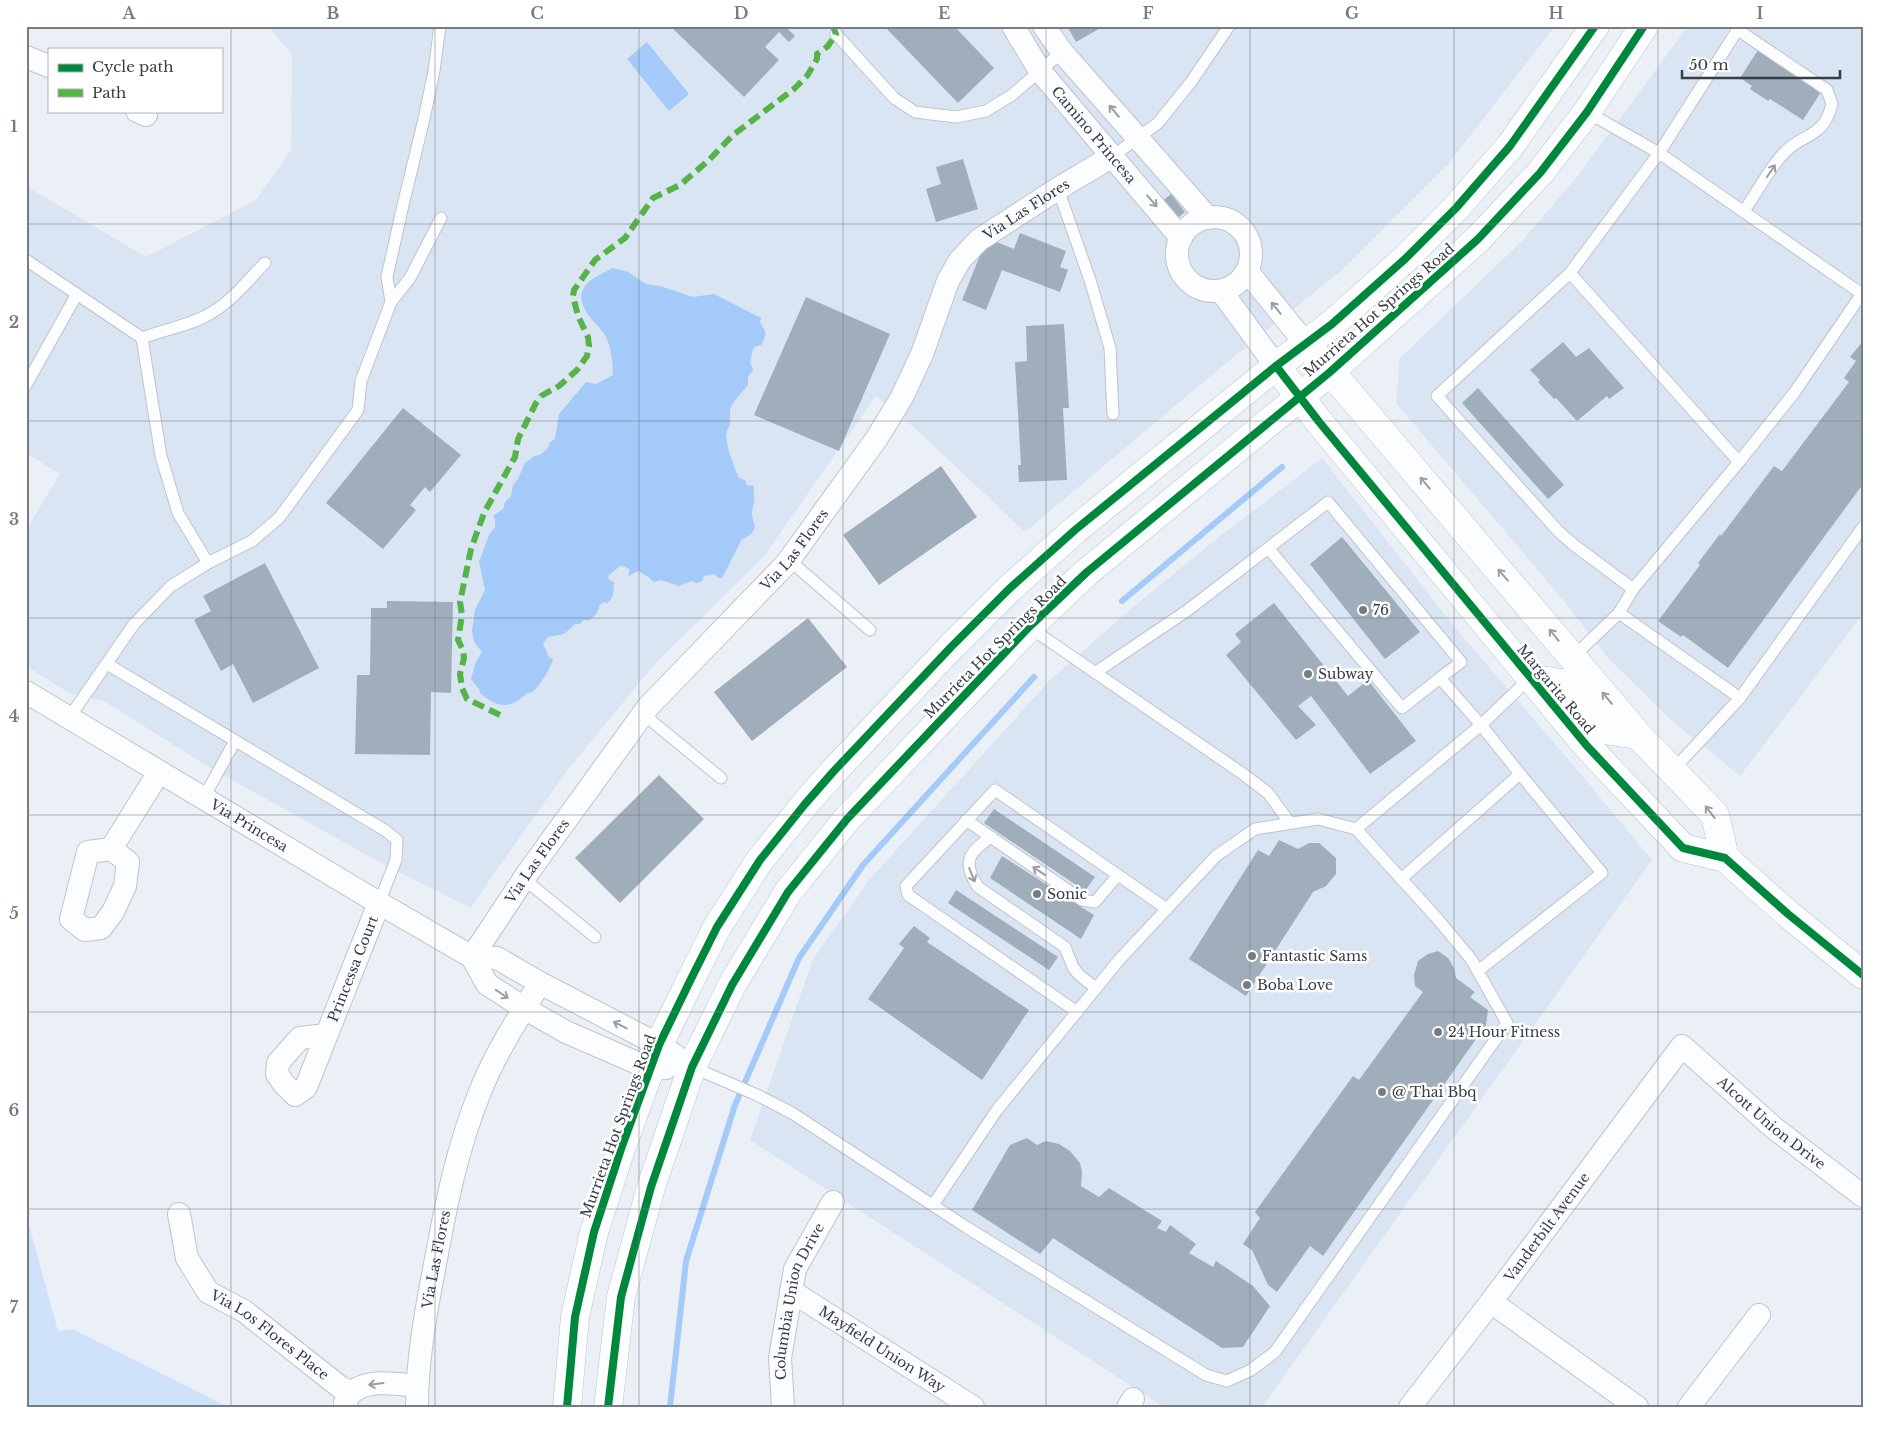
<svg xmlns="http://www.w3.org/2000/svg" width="1889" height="1433" viewBox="0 0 1889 1433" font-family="'Libre Baskerville',serif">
	<rect width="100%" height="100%" fill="#eaf0f6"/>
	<g fill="#d9e5f3">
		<polygon points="268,26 1555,26 1449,163 1342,270 1225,364 1025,532 919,432 876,396 765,555 653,666 567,771 495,872 471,908 381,863 209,767 104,701 69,693 26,666 26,530 60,474 26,453 26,186 146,257 256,200 291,150 292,55"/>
		<polygon points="1688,26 1863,26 1863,614 1740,776 1671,720 1608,658 1564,601 1396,403 1400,358 1521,242 1577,177"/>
		<polygon points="1322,458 1453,625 1573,765 1652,860 1262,1407 1164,1407 750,1140 813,959 870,879 1050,680 1126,613 1209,545"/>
	</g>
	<polygon fill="#cee2fa" points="26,1214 58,1331 73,1329 228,1407 26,1407"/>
	<g fill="#a3caf8">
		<polygon points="647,42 689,94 669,111 627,59"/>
		<path d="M613,268L628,272L646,284L660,286L693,297L714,294L761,318L760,322C766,333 768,332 761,345C759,346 757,346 755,347C751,349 752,358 750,362L753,370L748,377V385L732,404L730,410V425L727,430L726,436L729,452L738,477L746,481V485L754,486C753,491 755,498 754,503C751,514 751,515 755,526C753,534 749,537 742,539L722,578H718L714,574L704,576L702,581L697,583L691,581L679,586L661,580L653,582L650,578L638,571L628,576L630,570L626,567L620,566L608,576L609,580L614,582C613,591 615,598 607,603L604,602L600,605L597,613L590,620H583L580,624H575L564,634L548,637L543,644L549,657L553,659C551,667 540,687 532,692C528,694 529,692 525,695C509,710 496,707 480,693L479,689L471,679L475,664L482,652L474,642L472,631L475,610L485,590L479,562L489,535L495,527V520L493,516L503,509L505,502L511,496L513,485L518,479L525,463L534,456L540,455L548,448L550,442L555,439L559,414L586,382L596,384L613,375C613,363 611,347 606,337C601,328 594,323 589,316C570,289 590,279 613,268Z"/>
	</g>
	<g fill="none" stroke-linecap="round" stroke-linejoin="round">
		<g stroke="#a3caf8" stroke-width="6">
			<polyline points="1122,601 1282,467"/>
			<polyline points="670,1407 686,1261 735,1105 799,958 863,865 1034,677"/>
		</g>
	</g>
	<g fill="#a0adbb">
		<polygon points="670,26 785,26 795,36 789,42 779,32 765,47 779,60 744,97"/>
		<polygon points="884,26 954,26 994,68 958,103"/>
		<polygon points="1067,26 1104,26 1076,42"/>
		<polygon points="1758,50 1821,92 1803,120 1770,99 1768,101 1750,89 1752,86 1740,78"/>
		<polygon points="963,159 978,209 936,222 926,189 941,184 936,167"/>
		<polygon points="1171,194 1185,212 1175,220 1161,202"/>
		<polygon points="1020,233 1066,251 1060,267 1068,270 1060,292 1002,270 986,310 962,300 987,238 1014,249"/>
		<polygon points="806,297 890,334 839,451 754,415"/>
		<polygon points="1064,324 1069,408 1063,408 1067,480 1019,482 1018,465 1021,465 1015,362 1027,361 1026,326"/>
		<polygon points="1863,341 1863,484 1728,668 1683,635 1681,637 1658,621 1700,565 1698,563 1720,534 1721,536 1774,466 1782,471 1849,382 1844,378 1856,361 1850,357"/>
		<polygon points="1563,342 1576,357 1589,348 1624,388 1609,399 1607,396 1577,421 1556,398 1554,399 1538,382 1540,380 1530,370"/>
		<polygon points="1478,388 1564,485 1548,499 1462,403"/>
		<polygon points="403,408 461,455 430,492 425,487 410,505 416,510 383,549 326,503"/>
		<polygon points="941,466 977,517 879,585 843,535"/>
		<polygon points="1342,537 1420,632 1385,659 1310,564"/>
		<polygon points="265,563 319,668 253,703 233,664 221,671 194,620 211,611 203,596"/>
		<polygon points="387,601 453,602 451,693 431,692 430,755 355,754 357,675 370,675 371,608 387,608"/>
		<polygon points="1274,603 1348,696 1368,680 1416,741 1370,774 1311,696 1298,706 1316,725 1296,740 1226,655 1241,642 1235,634"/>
		<polygon points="808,618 847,667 752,741 714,692"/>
		<polygon points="659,775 704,819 620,903 575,858"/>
		<polygon points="994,809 1095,877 1085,891 984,823"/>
		<polygon points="1279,840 1298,849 1309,843 1319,843 1336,858 1336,874 1326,886 1313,892 1246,996 1189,959 1258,850 1269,856"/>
		<polygon points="1002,856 1094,915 1081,939 990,878"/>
		<polygon points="956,890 1058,957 1049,970 948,903"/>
		<polygon points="914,926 930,938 927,942 1029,1010 982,1080 868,999 904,948 899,944"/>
		<polygon points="1438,951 1448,958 1454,968 1456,978 1475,992 1470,997 1488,1010 1486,1025 1323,1256 1310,1246 1277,1292 1268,1285 1252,1250 1243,1244 1260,1218 1255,1212 1353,1076 1359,1080 1423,992 1415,986 1414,975 1418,961 1428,954"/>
		<polygon points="1027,1138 1037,1145 1046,1141 1059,1144 1070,1151 1080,1163 1082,1172 1081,1186 1099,1197 1109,1188 1162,1221 1157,1228 1166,1232 1170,1225 1196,1244 1189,1253 1213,1267 1216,1261 1253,1286 1270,1306 1243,1347 1222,1348 1053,1238 1040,1254 972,1210 1010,1145"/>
	</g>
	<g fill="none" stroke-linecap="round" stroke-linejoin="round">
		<defs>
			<g id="lane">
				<polyline points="1740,26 1659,153 1862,294"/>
				<path d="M1738,30L1827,90L1832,104C1823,140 1804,131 1783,154C1769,169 1756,194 1744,211"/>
				<polyline points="836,34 894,98 915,112 956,117 986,111 1012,95 1062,52"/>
				<polyline points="1587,112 1659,153 1570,273 1739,462 1794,393 1863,292"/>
				<polyline points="1113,156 1158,123 1191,82 1229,26"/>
				<polyline points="1058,189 1090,280 1110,348 1113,414"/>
				<polyline points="26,260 142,338 161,456 178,513 208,563 171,586 134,624 69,718"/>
				<polyline points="1570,273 1437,396 1559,532 1574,545 1633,589"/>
				<polyline points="391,302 387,277 403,205 424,119 434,71 440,26"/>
				<path d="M142,338C163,330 192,325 211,313C232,301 248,280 265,263"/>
				<polyline points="26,385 77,294"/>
				<polyline points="1269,549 1402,708 1440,678 1481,725 1520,774"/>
				<polyline points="789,560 870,630"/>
				<polyline points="208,563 252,541 279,518 358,410 361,381 391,302 410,278 441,218"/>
				<polyline points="1619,613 1740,698 1672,771"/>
				<polyline points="1029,627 1243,774 1268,793 1290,823"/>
				<polyline points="1572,658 1619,613 1633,589 1739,462"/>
				<polyline points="107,664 386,831 397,840 396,860 379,903"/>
				<polyline points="1096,672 1188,610 1328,502 1461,662 1440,678"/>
				<polyline points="1740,698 1863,527"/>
				<polyline points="643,714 721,778"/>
				<polyline points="203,799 235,741"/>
				<polyline points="966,820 1082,900 1095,902 1118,875"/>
				<polyline points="1356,829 1481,725 1530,678"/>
				<path d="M991,837C968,853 962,862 978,887L1065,947L1073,967L1079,975L1096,988"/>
				<polyline points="524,879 595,937"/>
				<polyline points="1401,879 1520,774 1602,873 1478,971"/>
				<polyline points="1077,1012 908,895 906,886 995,790 1167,909"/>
				<polyline points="692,1067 757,1095 792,1113 966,1227 1206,1375 1227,1381 1251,1370 1275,1352 1507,1023 1471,959 1435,916 1356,829 1318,819 1255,829 1216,856 1119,960 997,1110 933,1205"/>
			</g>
			<g id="street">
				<path id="s1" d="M1013,26L1040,71L1181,238"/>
				<polyline points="1044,26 1062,52 1208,218"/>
				<polyline points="26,57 49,66"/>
				<polyline points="137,111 146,115"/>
				<circle cx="1214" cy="254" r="37"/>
				<polyline points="1247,271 1306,344"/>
				<polyline points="1221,291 1276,366"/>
				<path id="s2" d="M26,692L379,903L472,957L497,958L540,983L659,1045L692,1067"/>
				<polyline points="111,849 128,862 125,886 113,912 101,928 85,930 71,919 88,852 111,849 159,772"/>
				<path id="s3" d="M472,957L527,874L648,707L787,563L877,438L902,397L922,354L948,281L960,260L979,240L1059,188L1113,156"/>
				<polyline points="472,957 487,984 524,1008 566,1032 651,1069 666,1068"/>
				<path id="s4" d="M326,1035L300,1038L278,1063L277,1074L284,1084L295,1095L306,1087L379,903"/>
				<path id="s5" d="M179,1214L187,1258L208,1292L244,1311L340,1387L351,1393"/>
				<path id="s6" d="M791,1291L973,1407"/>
				<polyline points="1491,1302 1637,1407"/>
				<path d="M347,1407L345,1403C347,1400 349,1395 351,1393C368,1378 397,1384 417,1386"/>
				<path id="s7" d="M417,1407C417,1359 426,1311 435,1264C446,1205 457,1148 480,1092C495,1054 518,1018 540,983"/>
				<path id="s8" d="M783,1407L780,1358L795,1269L833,1202"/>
				<polyline points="1128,1407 1133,1399"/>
				<path id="s9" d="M1410,1407L1491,1302L1682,1046L1774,1128L1863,1196"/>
				<polyline points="1689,1407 1759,1315"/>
			</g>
			<g id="secondary">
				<polyline points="1306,344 1353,398 1638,735 1715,815 1725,858"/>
				<polyline points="1276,366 1320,423 1587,746 1683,848 1725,858 1788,914 1863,975"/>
				<polyline points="1530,678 1561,683 1610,731 1638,735"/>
			</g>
			<g id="primary">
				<polyline points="567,1407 575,1317 594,1232 622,1146 659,1045 689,983 717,927 760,860 805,804 833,772 952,646 1009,589 1075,530 1276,366 1332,324 1405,259 1456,208 1510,146 1595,26"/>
				<polyline points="608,1407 621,1297 651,1187 692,1067 732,985 788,892 847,819 1029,627 1087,572 1330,372 1478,239 1540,173 1587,112 1644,26"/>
			</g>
		</defs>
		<use href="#lane" stroke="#bfc4cb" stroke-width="13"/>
		<use href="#street" stroke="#bfc4cb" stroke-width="24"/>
		<use href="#secondary" stroke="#bfc4cb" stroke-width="29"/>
		<use href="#primary" stroke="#bfc4cb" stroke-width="29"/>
		<use href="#lane" stroke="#fcfdfe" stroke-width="11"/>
		<use href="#street" stroke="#fcfdfe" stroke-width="22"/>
		<use href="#secondary" stroke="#fcfdfe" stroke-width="28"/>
		<use href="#primary" stroke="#fcfdfe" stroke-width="28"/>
		<polyline stroke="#56b347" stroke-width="6" stroke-dasharray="12 6" stroke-linecap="butt" points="500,715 467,699 462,688 460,674 464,658 463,650 458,640 462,615 460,602 471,549 484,513 515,457 518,439 536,403 541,396 559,386 577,370 587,356 589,346 588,337 578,316 573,296 574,290 595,260 625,238 653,198 680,185 708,161 733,135 794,89 807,76 817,59 817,54 828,46 836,34 833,26"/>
		<defs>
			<g id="cycleway">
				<polyline points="1276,366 1320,423 1587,746 1683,848 1725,858 1788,914 1863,975"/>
				<polyline points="567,1407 575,1317 594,1232 622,1146 659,1045 689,983 717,927 760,860 805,804 833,772 952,646 1009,589 1075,530 1276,366 1332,324 1405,259 1456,208 1510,146 1595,26"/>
				<polyline points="608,1407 621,1297 651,1187 692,1067 732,985 788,892 847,819 1029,627 1087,572 1330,372 1478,239 1540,173 1587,112 1644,26"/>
			</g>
		</defs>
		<use href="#cycleway" stroke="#fff" stroke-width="11"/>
		<use href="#cycleway" stroke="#00873e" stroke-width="8"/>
	</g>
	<defs><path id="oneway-shaft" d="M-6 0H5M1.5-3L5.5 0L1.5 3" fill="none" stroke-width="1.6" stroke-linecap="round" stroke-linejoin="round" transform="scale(1.25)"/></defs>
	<g stroke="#9a9ea2">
		<use href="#oneway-shaft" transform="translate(1114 111) rotate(-130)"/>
		<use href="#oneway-shaft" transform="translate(1771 171) rotate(-56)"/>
		<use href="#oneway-shaft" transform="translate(1152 201) rotate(49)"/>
		<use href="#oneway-shaft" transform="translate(1276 308) rotate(-129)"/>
		<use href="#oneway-shaft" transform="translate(1425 483) rotate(-130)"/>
		<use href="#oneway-shaft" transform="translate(1503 575) rotate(-131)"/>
		<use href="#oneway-shaft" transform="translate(1554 635) rotate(-129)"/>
		<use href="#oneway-shaft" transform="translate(1607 698) rotate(-130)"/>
		<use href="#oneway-shaft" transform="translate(1710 812) rotate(-128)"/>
		<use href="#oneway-shaft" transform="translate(1039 871) rotate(-146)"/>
		<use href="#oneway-shaft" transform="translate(972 875) rotate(68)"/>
		<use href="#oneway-shaft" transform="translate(502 994) rotate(34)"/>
		<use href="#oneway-shaft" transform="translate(620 1025) rotate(-153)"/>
		<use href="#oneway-shaft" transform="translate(376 1384) rotate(173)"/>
	</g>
	<path fill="none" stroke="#767c83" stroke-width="1" stroke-opacity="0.55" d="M231,26V1407M435,26V1407M639,26V1407M843,26V1407M1046,26V1407M1250,26V1407M1454,26V1407M1658,26V1407M26,224H1863M26,421H1863M26,618H1863M26,815H1863M26,1012H1863M26,1209H1863"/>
	<g fill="#767c83" stroke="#fff" stroke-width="2">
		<circle cx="1363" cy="610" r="5"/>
		<circle cx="1308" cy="674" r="5"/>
		<circle cx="1037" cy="894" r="5"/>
		<circle cx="1252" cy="956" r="5"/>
		<circle cx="1247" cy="985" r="5"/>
		<circle cx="1438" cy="1032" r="5"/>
		<circle cx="1382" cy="1092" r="5"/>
	</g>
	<g text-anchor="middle" stroke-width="5" stroke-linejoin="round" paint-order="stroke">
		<g font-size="14" fill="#373e45" stroke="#fff">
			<text dy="5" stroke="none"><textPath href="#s1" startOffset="136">Camino Princesa</textPath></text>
			<text dy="5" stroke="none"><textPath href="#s3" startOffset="941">Via Las Flores</textPath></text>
			<text transform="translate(1379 310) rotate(-41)" y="5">Murrieta Hot Springs Road</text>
			<text dy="5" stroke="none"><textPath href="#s3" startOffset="521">Via Las Flores</textPath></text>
			<text transform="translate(995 647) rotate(-45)" y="5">Murrieta Hot Springs Road</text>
			<text transform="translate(1556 689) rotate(50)" y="5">Margarita Road</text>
			<text dy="5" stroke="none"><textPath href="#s2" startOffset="260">Via Princesa</textPath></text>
			<text dy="5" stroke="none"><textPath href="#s3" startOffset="116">Via Las Flores</textPath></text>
			<text dy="5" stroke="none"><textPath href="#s4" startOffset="239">Princessa Court</textPath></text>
			<text dy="5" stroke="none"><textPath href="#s9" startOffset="570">Alcott Union Drive</textPath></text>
			<text transform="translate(618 1126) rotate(-70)" y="5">Murrieta Hot Springs Road</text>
			<text dy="5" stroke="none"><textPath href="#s9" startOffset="226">Vanderbilt Avenue</textPath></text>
			<text dy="5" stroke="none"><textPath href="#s7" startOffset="149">Via Las Flores</textPath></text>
			<text dy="5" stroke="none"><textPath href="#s8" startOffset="109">Columbia Union Drive</textPath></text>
			<text dy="5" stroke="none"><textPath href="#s5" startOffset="160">Via Los Flores Place</textPath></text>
			<text dy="5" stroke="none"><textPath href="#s6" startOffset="108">Mayfield Union Way</textPath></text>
		</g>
		<g font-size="14" fill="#373e45" stroke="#fff" text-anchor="start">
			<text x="1373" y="615">76</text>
			<text x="1318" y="679">Subway</text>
			<text x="1047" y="899">Sonic</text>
			<text x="1262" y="961">Fantastic Sams</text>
			<text x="1257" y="990">Boba Love</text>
			<text x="1448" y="1037">24 Hour Fitness</text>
			<text x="1392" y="1097">@ Thai Bbq</text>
		</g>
	</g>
	<rect width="1889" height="1433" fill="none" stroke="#ffffff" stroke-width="55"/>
	<rect x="48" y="48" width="175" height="65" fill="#ffffff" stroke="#afb2b5"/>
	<rect x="58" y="64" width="25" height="8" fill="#00873e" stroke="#afb2b5"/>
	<text x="92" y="72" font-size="15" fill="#373e45">Cycle path</text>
	<rect x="58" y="89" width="25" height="8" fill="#56b347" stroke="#afb2b5"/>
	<text x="92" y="98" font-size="15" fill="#373e45">Path</text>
	<path d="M1682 70v8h158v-8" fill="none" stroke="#373e45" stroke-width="2.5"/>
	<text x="1689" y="70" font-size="15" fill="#373e45" stroke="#ffffff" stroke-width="4" paint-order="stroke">50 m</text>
	<rect x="28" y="28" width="1834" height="1378" fill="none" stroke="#767c83" stroke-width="2"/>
	<g font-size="16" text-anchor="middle" font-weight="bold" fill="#767c83">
		<text x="129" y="19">A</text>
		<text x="333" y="19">B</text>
		<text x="537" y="19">C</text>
		<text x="741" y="19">D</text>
		<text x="944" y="19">E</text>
		<text x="1148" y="19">F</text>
		<text x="1352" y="19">G</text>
		<text x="1556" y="19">H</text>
		<text x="1760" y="19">I</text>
		<text x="14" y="132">1</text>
		<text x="14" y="328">2</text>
		<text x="14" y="525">3</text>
		<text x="14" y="722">4</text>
		<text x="14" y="919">5</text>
		<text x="14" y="1116">6</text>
		<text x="14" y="1313">7</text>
	</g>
</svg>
